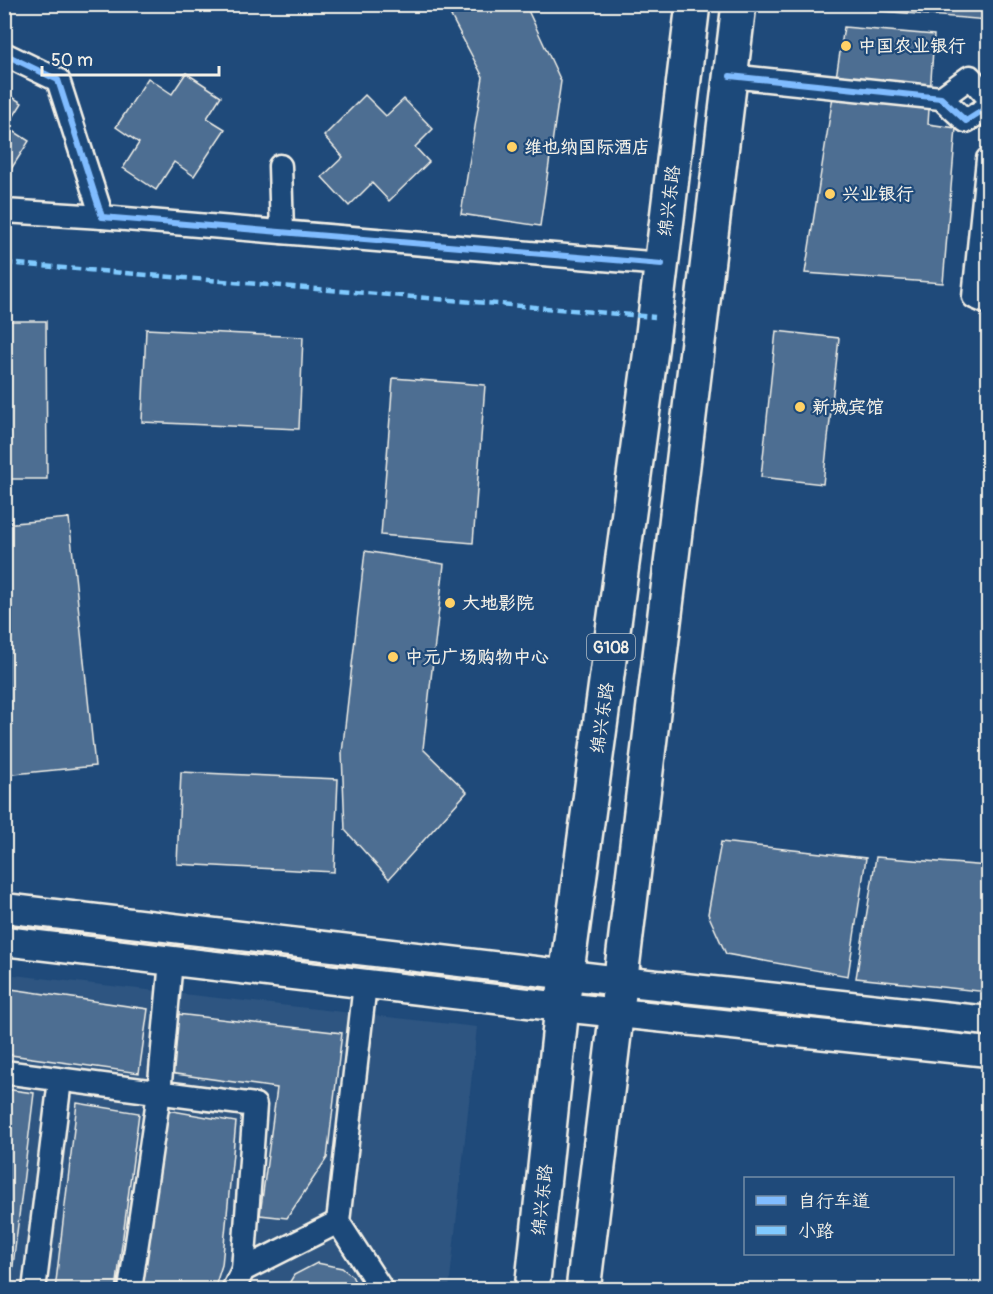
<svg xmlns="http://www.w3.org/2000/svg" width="993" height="1294" viewBox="0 0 993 1294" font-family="Pangolin,'LXGW WenKai TC',sans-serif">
	<rect width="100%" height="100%" fill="#1f4a7a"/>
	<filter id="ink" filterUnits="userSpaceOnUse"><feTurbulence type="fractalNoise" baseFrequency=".0167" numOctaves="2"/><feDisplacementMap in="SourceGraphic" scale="12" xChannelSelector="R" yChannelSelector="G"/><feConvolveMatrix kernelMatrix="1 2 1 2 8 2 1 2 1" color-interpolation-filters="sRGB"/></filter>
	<g filter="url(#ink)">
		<polygon fill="#2d5581" points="5,974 477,1027 449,1289 5,1290"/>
		<g fill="#4d6e92" stroke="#f4f1e8" stroke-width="1.5">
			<polygon points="469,4 525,4 561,81 540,226 461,214 483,77 451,16"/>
			<polygon points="796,4 988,4 988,20"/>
			<polygon points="844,27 934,35 928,124 956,128 943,283 805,273"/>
			<polygon points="186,73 221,96 207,118 225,129 194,176 174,162 156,190 123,168 139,143 116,127 148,78 172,94"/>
			<polygon points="4,92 22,103 7,127 29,141 6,177"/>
			<polygon points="365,95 386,116 404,99 433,129 415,147 429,162 389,201 372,183 349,206 322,177 343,157 324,136"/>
			<polygon points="4,321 46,321 47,479 4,479"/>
			<polygon points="146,329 303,337 299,429 142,422"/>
			<polygon points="776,331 839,338 823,484 761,477"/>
			<polygon points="393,378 485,385 473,543 381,535"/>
			<polygon points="69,518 95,766 4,775 4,524"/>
			<polygon points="365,551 444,564 423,749 467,792 389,879 345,830 342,753"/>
			<polygon points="181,772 338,779 334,872 177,864"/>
			<polygon points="721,842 866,858 848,976 726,954 708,914"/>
			<polygon points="876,857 988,866 988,992 856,978"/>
			<polygon points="4,988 148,1009 139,1073 4,1054"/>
			<polygon points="177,1014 342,1033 327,1158 287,1218 260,1215 277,1088 169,1073"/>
			<polygon points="4,1089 34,1093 10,1290 4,1290"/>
			<polygon points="77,1103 139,1113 116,1290 55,1290"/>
			<polygon points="167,1110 236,1122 222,1265 214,1290 140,1290"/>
			<polygon points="317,1263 342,1268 352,1276 359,1290 285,1290 294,1275"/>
		</g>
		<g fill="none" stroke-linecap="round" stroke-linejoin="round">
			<defs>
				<g id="minor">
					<polyline points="4,54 58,80 102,217 662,264"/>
					<polyline points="730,76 941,98 966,121 988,107"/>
					<polyline points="941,98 970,77 988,97"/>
					<polyline points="988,159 974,297 988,303"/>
					<polyline points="280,166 282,232"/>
					<polyline points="4,211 102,217"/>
					<polyline points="365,984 338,1222 382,1290"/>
					<polyline points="4,1072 255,1105 243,1270"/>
					<polyline points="34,1290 60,1080"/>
					<polyline points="130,1290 159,1093 171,961"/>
					<polyline points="233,1290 243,1270 338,1222"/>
				</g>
				<g id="major">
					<polyline points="4,908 620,981 988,1021"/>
					<polyline points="4,941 562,1007 988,1052"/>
				</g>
				<g id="highway">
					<polyline points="532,1290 562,1007 651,350 693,4"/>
					<polyline points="583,1290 739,4"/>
				</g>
			</defs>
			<use href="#minor" stroke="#f4f1e8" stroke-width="27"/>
			<use href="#major" stroke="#f4f1e8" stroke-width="33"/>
			<use href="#highway" stroke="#f4f1e8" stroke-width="38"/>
			<use href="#minor" stroke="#1f4a7a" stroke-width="22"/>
			<use href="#major" stroke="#1f4a7a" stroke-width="28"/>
			<use href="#highway" stroke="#1f4a7a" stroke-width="33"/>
			<polyline stroke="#80caff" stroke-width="4.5" stroke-dasharray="9 4.5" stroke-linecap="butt" points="4,263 655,317"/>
			<defs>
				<g id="cycleway">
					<polyline points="4,54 58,80 102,217 662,264"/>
					<polyline points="730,76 941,98 966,121 988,107"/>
				</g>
			</defs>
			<use href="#cycleway" stroke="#1f4a7a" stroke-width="10"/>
			<use href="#cycleway" stroke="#80bcff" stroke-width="6"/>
		</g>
	</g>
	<g fill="#ffd166" stroke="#1f4a7a" stroke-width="2">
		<circle cx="846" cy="46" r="6"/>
		<circle cx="512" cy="147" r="6"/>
		<circle cx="830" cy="194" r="6"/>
		<circle cx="800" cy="407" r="6"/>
		<circle cx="450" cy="603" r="6"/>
		<circle cx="393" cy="657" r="6"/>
	</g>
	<g text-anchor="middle" stroke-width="4.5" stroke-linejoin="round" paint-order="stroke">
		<rect fill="#1f4a7a" stroke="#b4bfc7" stroke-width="1.5" x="587" y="634" width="48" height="26" rx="4.5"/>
		<g font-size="16" font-weight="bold" fill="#f4f1e8">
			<text x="611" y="653">G108</text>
		</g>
		<g font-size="18" font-weight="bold" fill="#f4f1e8" stroke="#1f4a7a" text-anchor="start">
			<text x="858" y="52">中国农业银行</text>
			<text x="524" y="153">维也纳国际酒店</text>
			<text x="842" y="200">兴业银行</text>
			<text x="812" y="413">新城宾馆</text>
			<text x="462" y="609">大地影院</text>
			<text x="405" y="663">中元广场购物中心</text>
		</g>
		<g font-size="18" fill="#f4f1e8" stroke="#1f4a7a">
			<text transform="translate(669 201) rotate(-83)" y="6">绵兴东路</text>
			<text transform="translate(602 718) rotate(-82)" y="6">绵兴东路</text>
			<text transform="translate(542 1200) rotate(-84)" y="6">绵兴东路</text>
		</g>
	</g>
	<rect width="993" height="1294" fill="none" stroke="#1f4a7a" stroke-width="24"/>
	<rect x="12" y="12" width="969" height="1270" fill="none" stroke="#f4f1e8" stroke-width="2" filter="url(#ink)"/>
	<rect x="744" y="1177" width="210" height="78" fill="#1f4a7a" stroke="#748da6" stroke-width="1.5"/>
	<rect x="756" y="1196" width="30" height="9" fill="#80bcff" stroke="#748da6" stroke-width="1.5"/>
	<text x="798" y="1207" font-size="18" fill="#f4f1e8">自行车道</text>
	<rect x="756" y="1226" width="30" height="9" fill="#80caff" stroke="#748da6" stroke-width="1.5"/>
	<text x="798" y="1237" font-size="18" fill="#f4f1e8">小路</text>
	<path d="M42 66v9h177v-9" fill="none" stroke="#f4f1e8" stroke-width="3"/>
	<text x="51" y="66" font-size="18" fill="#f4f1e8" stroke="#1f4a7a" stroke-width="4.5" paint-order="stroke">50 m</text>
</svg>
